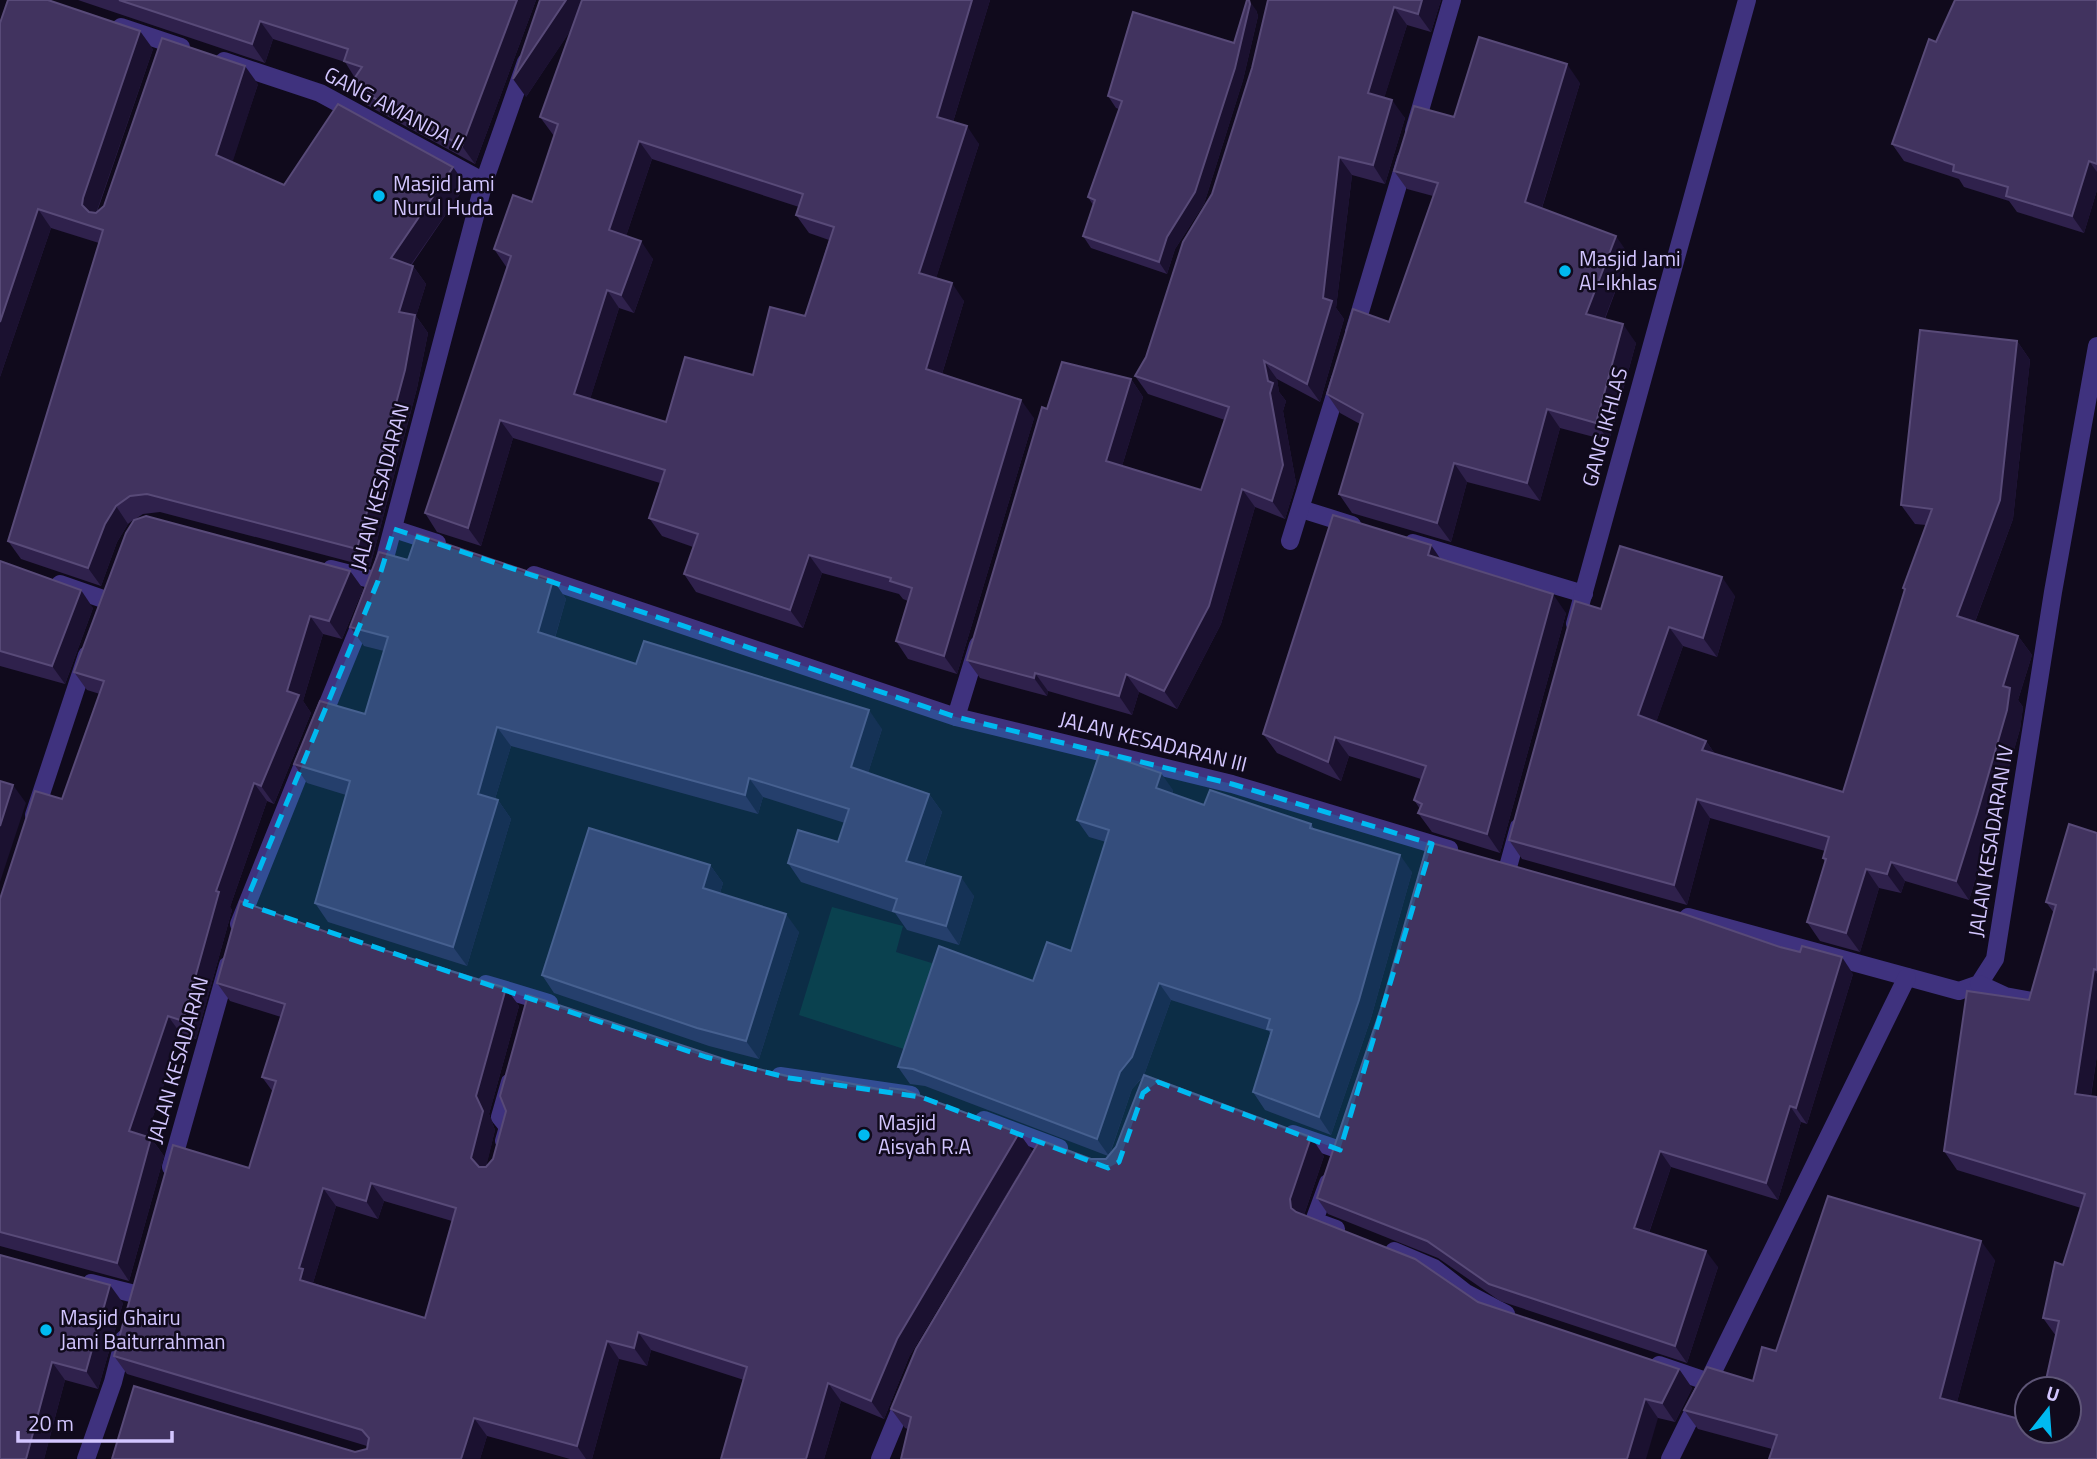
<svg xmlns="http://www.w3.org/2000/svg" width="2097" height="1459" viewBox="0 0 2097 1459" font-family="'Titillium Web',sans-serif">
	<rect width="100%" height="100%" fill="#100a1c"/>
	<polygon fill="#0d2427" points="832,907 903,926 896,952 938,965 910,1051 799,1015"/>
	<g fill="none" stroke-linecap="round" stroke-linejoin="round">
		<g stroke="#3f327e" stroke-width="18">
			<polyline points="121,27 181,47"/>
			<polyline points="224,61 320,93 484,182"/>
			<polyline points="1414,131 1452,0"/>
			<polyline points="1354,332 1406,158"/>
			<polyline points="1301,509 1352,525"/>
			<polyline points="394,529 437,543"/>
			<polyline points="1290,541 1340,379"/>
			<polyline points="1413,543 1584,594"/>
			<polyline points="331,569 378,581"/>
			<polyline points="534,575 956,717 1232,784 1449,849"/>
			<polyline points="380,577 484,182 526,62"/>
			<polyline points="60,584 106,600"/>
			<polyline points="1575,624 1747,0"/>
			<polyline points="956,717 978,645"/>
			<polyline points="320,723 365,613"/>
			<polyline points="34,815 87,655"/>
			<polyline points="1508,867 1519,827"/>
			<polyline points="1688,917 1959,991 1979,984 1995,959 2053,592 2097,346"/>
			<polyline points="239,924 308,752"/>
			<polyline points="486,984 549,1003"/>
			<polyline points="1979,984 2005,996 2037,1002"/>
			<polyline points="780,1076 911,1095"/>
			<polyline points="984,1120 1059,1148"/>
			<polyline points="1293,1134 1340,1150"/>
			<polyline points="504,1141 508,1127 500,1117 510,1082"/>
			<polyline points="171,1167 228,965"/>
			<polyline points="1328,1183 1314,1221 1336,1229"/>
			<polyline points="1394,1251 1434,1268 1466,1293 1506,1314"/>
			<polyline points="91,1283 135,1294"/>
			<polyline points="1659,1365 1709,1382"/>
			<polyline points="86,1459 113,1382 124,1339"/>
			<polyline points="880,1459 906,1396"/>
			<polyline points="1670,1459 1907,977"/>
		</g>
	</g>
	<g fill="#2f214c" fill-rule="evenodd">
		<polygon points="78,0 536,0 475,164 363,103 350,85 355,78 345,62 273,39 265,63"/>
		<path d="M540,0H990L953,122L979,144L936,278L964,301L942,374L1034,418L957,674L908,659L896,641L908,601L903,599L899,594L822,573L803,628L696,592L684,574L693,547L662,536L649,518L660,483L513,438L481,546L437,532L425,513L507,268L494,249L532,202L554,136L540,117L572,28L526,97ZM652,159L799,207L796,215L809,233L829,240L805,316L753,375L666,422L590,399L619,308L634,313L653,259L626,236Z"/>
		<polygon points="1268,0 1441,0 1431,32 1407,25 1384,98 1405,118 1385,184 1352,175 1336,308 1344,319 1320,402 1277,379 1279,392 1286,401 1283,411 1296,483 1285,519 1255,507 1221,624 1177,709 1139,692 1132,715 1048,691 1047,696 980,678 967,660 1047,409 1131,379 1143,397 1122,466 1201,490 1225,420 1148,394 1135,376 1146,357 1212,194 1252,68"/>
		<polygon points="2097,0 2097,190 2084,233 2017,212 2009,201 1964,187 1959,179 1904,161 1892,144 1936,42"/>
		<polygon points="1256,10 1258,16 1243,80 1204,204 1175,249 1167,274 1091,248 1083,236 1093,205 1088,197 1119,109 1116,108 1108,96 1234,43"/>
		<polygon points="0,23 153,49 97,212 258,84 232,162 284,185 466,185 411,266 413,266 426,284 416,316 428,333 417,388 370,567 160,512 143,514 134,520 350,571 363,589 342,639 323,634 303,701 311,713 274,804 267,801 230,907 232,910 196,1039 181,1034 146,1137 151,1138 164,1156 129,1281 0,1246 0,899 62,799 100,694 87,690 74,672 133,520 128,524 117,542 101,586 21,559 8,541 99,243 51,228 0,377"/>
		<polygon points="1580,83 1542,208 1629,255 1605,319 1636,343 1609,441 1560,428 1540,501 1467,482 1451,542 1352,513 1339,494 1360,424 1340,413 1327,394 1389,322 1433,196 1407,189 1394,171 1454,117"/>
		<polygon points="2017,341 2030,360 2013,519 1975,622 2018,636 2032,655 2018,700 2023,707 2020,729 1990,833 1969,900 1905,881 1901,893 1879,888 1860,952 1820,941 1807,922 1825,862 1823,858 1825,851 1710,818 1687,905 1522,859 1509,840 1601,609 1735,596 1717,657 1683,646 1656,722 1706,741 1715,754 1843,792 1905,591 1903,588 1926,525 1915,524 1901,505"/>
		<polygon points="1441,559 1566,613 1500,853 1432,832 1418,813 1420,809 1414,800 1421,779 1349,756 1341,781 1277,753 1263,734"/>
		<polygon points="408,560 553,580 566,599 555,638 636,664 882,729 868,773 929,794 942,812 924,866 974,896 959,945 907,930 895,913 801,882 788,863 838,842 845,823 763,797 758,814 511,746 495,799 498,800 511,819 467,966 328,922 315,903 346,795 307,783 294,764 365,714 384,651 364,646 350,627"/>
		<polygon points="0,561 93,608 65,684 0,666"/>
		<path d="M1173,790L1172,794L1204,805L1311,824L1314,829L1412,872L1371,1018L1331,1135L1265,1110L1253,1092L1270,1034L1269,1031L1171,1000L1144,1075L1324,1156L1304,1215L1478,1302L1679,1369L1692,1388L1675,1422L1658,1418L908,1429L905,1428L891,1409L1091,1159H1106L1108,1156L925,1086L910,1084L898,1067L1033,981L1071,951L1106,842L1089,837L1077,820ZM1144,1076L1116,1147L1110,1154L1132,1089Z"/>
		<polygon points="2097,833 2097,1055 2091,1096 2097,1459 1772,1449 1698,1429 1684,1410 1753,1381 1776,1351 1995,1260 1957,1402 2069,1431 2056,1336 2043,1318 2063,1265 2081,1208 1957,1170 1944,1151 2029,1000 2054,913 2046,902"/>
		<polygon points="710,865 723,883 720,893 799,932 759,1059 709,1046 554,993 542,975"/>
		<path d="M332,934L506,988L519,1006L489,1114L495,1130L486,1166L739,1064L1019,1133L1032,1151L909,1357L884,1419L841,1401L824,1459H721L744,1380L651,1350L647,1366L619,1359L592,1459H570L487,1436L480,1459H112L355,1452L367,1449V1446L127,1374L114,1356L249,1168L273,1092L262,1077L281,1017L230,1001L217,983ZM384,1201L452,1221L425,1318L313,1283L336,1206L378,1219Z"/>
		<polygon points="1853,974 1807,1124 1801,1122 1778,1200 1671,1167 1649,1233 1718,1267 1687,1363 1500,1301 1438,1258 1328,1214 1317,1198"/>
		<polygon points="0,1255 123,1303 98,1389 65,1380 44,1459"/>
	</g>
	<g fill="#1b1130">
		<polygon points="517,0 536,0 475,164 462,146"/>
		<polygon points="566,0 591,0 526,97 513,79"/>
		<polygon points="972,0 990,0 949,135 937,117"/>
		<polygon points="1249,0 1256,10 1258,16 1243,80 1204,204 1175,249 1167,274 1159,262"/>
		<polygon points="1422,0 1441,0 1431,32 1418,14"/>
		<polygon points="1394,7 1407,25 1380,112 1368,93"/>
		<polygon points="260,21 273,39 265,63 252,44"/>
		<polygon points="140,31 153,49 95,216 95,223 82,205 83,198"/>
		<polygon points="1567,64 1580,83 1538,220 1525,202"/>
		<polygon points="245,66 258,84 229,173 216,155"/>
		<polygon points="1392,100 1405,118 1385,184 1373,165"/>
		<polygon points="967,126 979,144 932,291 919,273"/>
		<polygon points="639,141 652,159 622,248 609,230"/>
		<polygon points="1339,157 1352,175 1336,308 1344,319 1320,402 1307,384 1323,298"/>
		<polygon points="2089,161 2097,172 2097,190 2084,233 2072,216"/>
		<polygon points="453,167 466,185 403,276 391,258"/>
		<polygon points="38,209 51,228 0,377 0,322"/>
		<polygon points="1616,236 1629,255 1599,333 1586,314"/>
		<polygon points="641,241 653,259 634,313 621,295"/>
		<polygon points="413,266 426,284 416,316 428,333 417,388 370,567 357,549 399,312"/>
		<polygon points="952,283 964,301 938,387 926,369"/>
		<polygon points="607,290 619,308 586,412 574,394"/>
		<polygon points="1623,324 1636,343 1609,441 1596,423"/>
		<polygon points="2017,341 2030,360 2013,519 1970,635 1957,616"/>
		<polygon points="1264,361 1277,379 1279,392 1286,401 1283,411 1296,483 1285,519 1272,501 1268,381"/>
		<polygon points="1131,379 1143,397 1118,479 1106,461"/>
		<polygon points="1021,400 1034,418 957,674 944,656"/>
		<polygon points="1547,409 1560,428 1540,501 1527,483"/>
		<polygon points="500,420 513,438 481,546 468,528"/>
		<polygon points="1454,463 1467,482 1451,542 1437,523"/>
		<polygon points="1242,489 1255,507 1221,624 1177,709 1164,691"/>
		<polygon points="116,506 128,524 117,542 101,586 88,568 105,524"/>
		<polygon points="1431,545 1444,564 1428,555"/>
		<polygon points="809,555 822,573 803,628 790,610"/>
		<polygon points="350,571 363,589 342,639 329,621"/>
		<polygon points="1722,577 1735,596 1717,657 1703,638"/>
		<polygon points="553,580 566,599 551,651 538,632"/>
		<polygon points="81,590 93,608 65,684 52,666"/>
		<polygon points="1553,594 1566,613 1500,853 1487,834"/>
		<polygon points="310,616 323,634 303,701 311,713 274,804 261,786 287,691"/>
		<polygon points="1669,627 1683,646 1652,734 1638,715"/>
		<polygon points="2018,636 2032,655 2018,700 2023,707 2020,729 1990,833 1969,900 1956,881 2003,686"/>
		<polygon points="1035,673 1048,691 1047,696 1034,678"/>
		<polygon points="1126,674 1139,692 1132,715 1119,696"/>
		<polygon points="869,710 882,729 864,786 851,767"/>
		<polygon points="497,727 511,746 491,812 478,794"/>
		<polygon points="1335,737 1349,756 1341,781 1328,762"/>
		<polygon points="1706,741 1719,760 1702,750"/>
		<polygon points="1161,773 1173,790 1168,806 1156,788"/>
		<polygon points="749,778 763,797 758,814 745,795"/>
		<polygon points="254,783 267,801 230,907 232,910 196,1039 183,1021 216,891"/>
		<polygon points="13,785 26,803 0,882 0,826"/>
		<polygon points="929,794 942,812 919,880 906,861"/>
		<polygon points="1697,799 1710,818 1687,905 1674,885"/>
		<polygon points="498,800 511,819 467,966 453,947"/>
		<polygon points="1400,855 1412,872 1371,1018 1331,1135 1319,1117"/>
		<polygon points="1891,862 1905,881 1901,893 1887,874"/>
		<polygon points="710,865 723,883 716,906 703,888"/>
		<polygon points="1866,869 1879,888 1860,952 1846,933"/>
		<polygon points="961,877 974,896 959,945 946,926"/>
		<polygon points="786,914 799,932 759,1059 746,1041"/>
		<polygon points="1842,957 1853,974 1807,1124 1796,1108"/>
		<polygon points="2094,969 2097,974 2097,1055 2088,1113 2075,1094"/>
		<polygon points="1159,983 1171,1000 1144,1075 1132,1089 1109,1156 1097,1139 1120,1072"/>
		<polygon points="506,988 519,1006 489,1114 495,1130 484,1176 471,1158 476,1096"/>
		<polygon points="168,1016 181,1034 142,1149 129,1131"/>
		<polygon points="1790,1106 1801,1122 1778,1200 1766,1183"/>
		<polygon points="1019,1133 1032,1151 909,1357 884,1419 871,1401 897,1339"/>
		<polygon points="1311,1137 1324,1156 1303,1218 1291,1208 1290,1199"/>
		<polygon points="151,1138 164,1156 129,1281 117,1263"/>
		<polygon points="1660,1151 1671,1167 1645,1244 1634,1228"/>
		<polygon points="371,1183 384,1201 378,1219 366,1201"/>
		<polygon points="323,1188 336,1206 313,1283 316,1287 300,1280 299,1268"/>
		<polygon points="1981,1241 1995,1260 1953,1417 1940,1398"/>
		<polygon points="1706,1251 1718,1267 1687,1363 1675,1346"/>
		<polygon points="110,1285 123,1303 98,1389 86,1371"/>
		<polygon points="638,1332 651,1350 647,1366 634,1348"/>
		<polygon points="607,1341 619,1359 592,1459 586,1459 577,1446"/>
		<polygon points="52,1362 65,1380 44,1459 26,1459"/>
		<polygon points="1679,1369 1692,1388 1675,1422 1662,1403"/>
		<polygon points="828,1383 841,1401 824,1459 806,1459"/>
		<polygon points="1645,1399 1658,1418 1646,1459 1627,1459"/>
		<polygon points="474,1418 487,1436 480,1459 461,1459"/>
	</g>
	<g fill="#41335f" stroke="#584a78" stroke-width="2" fill-rule="evenodd">
		<polygon points="8,0 48,0 140,31 83,198 82,205 89,212 96,213 104,206 162,38 245,66 216,155 284,185 338,104 453,167 391,258 413,266 399,312 415,315 405,370 357,549 147,494 130,496 116,506 105,524 88,568 8,541 103,230 38,209 0,322 0,23"/>
		<polygon points="119,0 517,0 462,146 350,85 362,67 344,61 348,49 260,21 252,44"/>
		<polygon points="540,0 566,0 513,79"/>
		<path d="M582,0H972L937,117L967,126L919,273L952,283L926,369L1021,400L944,656L896,641L912,588L890,581L891,578L809,555L790,610L684,574L698,534L649,518L665,470L500,420L468,528L425,513L511,256L494,249L513,195L532,202L558,124L540,117ZM639,141L803,194L796,215L834,227L805,316L770,307L753,375L685,357L666,422L574,394L607,290L621,295L641,241L609,230Z"/>
		<polygon points="1247,0 1249,0 1250,4 1235,68 1195,192 1167,237 1159,262 1083,236 1095,200 1088,197 1122,101 1108,96 1133,12 1234,43"/>
		<polygon points="1268,0 1422,0 1418,14 1394,7 1368,93 1392,100 1373,165 1339,157 1323,298 1332,301 1307,384 1264,361 1268,381 1273,383 1270,393 1283,465 1272,501 1242,489 1209,606 1164,691 1126,674 1119,696 1035,673 1034,678 967,660 1042,407 1047,409 1062,362 1131,379 1106,461 1201,490 1229,407 1135,376 1146,357 1183,242 1212,194 1252,68"/>
		<polygon points="1955,0 2097,0 2097,164 2089,161 2072,216 2006,196 2008,187 1953,171 1954,165 1892,144 1929,39 1936,42"/>
		<polygon points="1479,37 1567,64 1525,202 1616,236 1586,314 1623,324 1596,423 1547,409 1527,483 1454,463 1437,523 1339,494 1363,414 1327,394 1353,309 1389,322 1438,183 1394,171 1414,106 1454,117"/>
		<polygon points="1920,330 2017,341 2000,500 1957,616 2018,636 2003,686 2010,688 2007,710 1977,814 1956,881 1891,862 1887,874 1866,869 1846,933 1807,922 1826,859 1823,858 1829,837 1697,799 1674,885 1509,840 1575,601 1601,609 1620,546 1722,577 1703,638 1669,627 1638,715 1706,741 1702,750 1843,792 1905,589 1903,588 1932,509 1901,505"/>
		<polygon points="1333,515 1431,545 1428,555 1553,594 1487,834 1418,813 1422,804 1414,800 1426,766 1335,737 1328,762 1263,734"/>
		<polygon points="146,516 350,571 329,621 310,616 287,691 299,695 261,786 254,783 216,891 219,892 183,1021 168,1016 129,1131 151,1138 117,1263 0,1232 0,899 35,791 62,799 104,681 74,672 126,533 134,520"/>
		<polygon points="417,534 553,580 538,632 636,664 644,641 869,710 851,767 929,794 906,861 961,877 946,926 893,911 897,899 788,863 798,830 838,842 849,809 749,778 745,795 497,727 478,794 498,800 453,947 315,903 350,781 294,764 320,701 365,714 388,637 350,627 379,552 408,560"/>
		<polygon points="0,561 81,590 52,666 0,651"/>
		<polygon points="1100,752 1161,773 1156,788 1204,805 1210,790 1311,824 1310,828 1400,855 1359,1000 1319,1117 1253,1092 1272,1030 1267,1029 1270,1019 1159,983 1132,1057 1120,1072 1097,1139 913,1069 898,1067 939,946 1033,981 1047,942 1071,951 1109,830 1077,820"/>
		<polygon points="0,781 13,785 0,826"/>
		<polygon points="2069,824 2097,833 2097,970 2094,969 2075,1094 2097,1097 2097,1459 1769,1459 1777,1435 1684,1410 1707,1367 1753,1381 1762,1347 1776,1351 1828,1196 1981,1241 1940,1398 2027,1421 2027,1431 2069,1431 2069,1389 2044,1389 2059,1321 2043,1318 2055,1262 2063,1265 2085,1194 1944,1151 1967,991 2029,1000 2056,905 2046,902"/>
		<polygon points="589,828 710,865 703,888 786,914 746,1041 697,1028 542,975"/>
		<polygon points="1428,842 1684,914 1780,947 1800,952 1802,946 1842,957 1796,1108 1790,1106 1766,1183 1660,1151 1634,1228 1706,1251 1675,1346 1489,1284 1427,1241 1317,1198 1381,1008"/>
		<path d="M240,901L332,934L506,988L476,1096L483,1111L471,1158L479,1167H486L493,1159L506,1111L500,1096L528,995L739,1064L820,1084L822,1078L889,1091L890,1088L905,1090L1019,1133L897,1339L871,1401L828,1383L806,1459H721L747,1367L638,1332L634,1348L607,1341L577,1446L474,1418L461,1459H112L134,1386L355,1452L367,1449L369,1438L362,1430L114,1356L173,1145L249,1168L276,1081L262,1077L285,1004L217,983ZM371,1183L456,1208L425,1318L300,1280L303,1269L299,1268L323,1188L366,1201Z"/>
		<polygon points="1144,1075 1311,1137 1290,1199 1291,1208 1296,1212 1415,1259 1478,1302 1679,1369 1662,1403 1645,1399 1627,1459 901,1459 911,1417 891,1409 916,1349 1040,1140 1091,1159 1106,1159 1116,1147"/>
		<polygon points="0,1255 110,1285 86,1371 52,1362 26,1459 0,1459"/>
	</g>
	<path fill="#00baf1" fill-opacity="0.2" stroke="#00baf1" stroke-width="5" stroke-dasharray="14 9" stroke-linejoin="round" d="M394,529L956,717L1232,784L1432,844L1340,1150L1158,1082L1143,1093L1119,1162L1108,1168L921,1097L789,1078L706,1057L245,904L378,581Z"/>
	<g fill="#00baf1" stroke="#100a1c" stroke-width="2.5">
		<circle cx="379" cy="196" r="7"/>
		<circle cx="1565" cy="271" r="7"/>
		<circle cx="864" cy="1135" r="7"/>
		<circle cx="46" cy="1330" r="7"/>
	</g>
	<g text-anchor="middle" stroke-width="5" stroke-linejoin="round" paint-order="stroke">
		<g font-size="21" fill="#d3c6ff" stroke="#100a1c">
			<text transform="translate(394 109) rotate(28)" y="7">GANG AMANDA II</text>
			<text transform="translate(1605 427) rotate(-75)" y="7">GANG IKHLAS</text>
			<text transform="translate(380 487) rotate(-75)" y="7">JALAN KESADARAN</text>
			<text transform="translate(1153 742) rotate(14)" y="7">JALAN KESADARAN III</text>
			<text transform="translate(1991 841) rotate(-81)" y="7">JALAN KESADARAN IV</text>
			<text transform="translate(178 1060) rotate(-74)" y="7">JALAN KESADARAN</text>
		</g>
		<g font-size="21" fill="#d3c6ff" stroke="#100a1c" text-anchor="start">
			<text x="393" y="191">Masjid Jami<tspan x="393" dy="24">Nurul Huda</tspan></text>
			<text x="1579" y="266">Masjid Jami<tspan x="1579" dy="24">Al-Ikhlas</tspan></text>
			<text x="878" y="1130">Masjid<tspan x="878" dy="24">Aisyah R.A</tspan></text>
			<text x="60" y="1325">Masjid Ghairu<tspan x="60" dy="24">Jami Baiturrahman</tspan></text>
		</g>
	</g>
	<g transform="translate(2048 1410) rotate(17)"><circle r="33" fill="#100a1c" stroke="#5e5577" stroke-width="2"/>
	<path d="M0-5L12 26L0 18L-12 26Z" fill="#00baf1"/>
	<text y="-10" font-size="19" font-weight="bold" text-anchor="middle" fill="#d3c6ff">U</text>
	</g>
	<path d="M18 1431v10h154v-10" fill="none" stroke="#d3c6ff" stroke-width="3.5"/>
	<text x="28" y="1431" font-size="21" fill="#d3c6ff" stroke="#100a1c" stroke-width="5" paint-order="stroke">20 m</text>
</svg>
